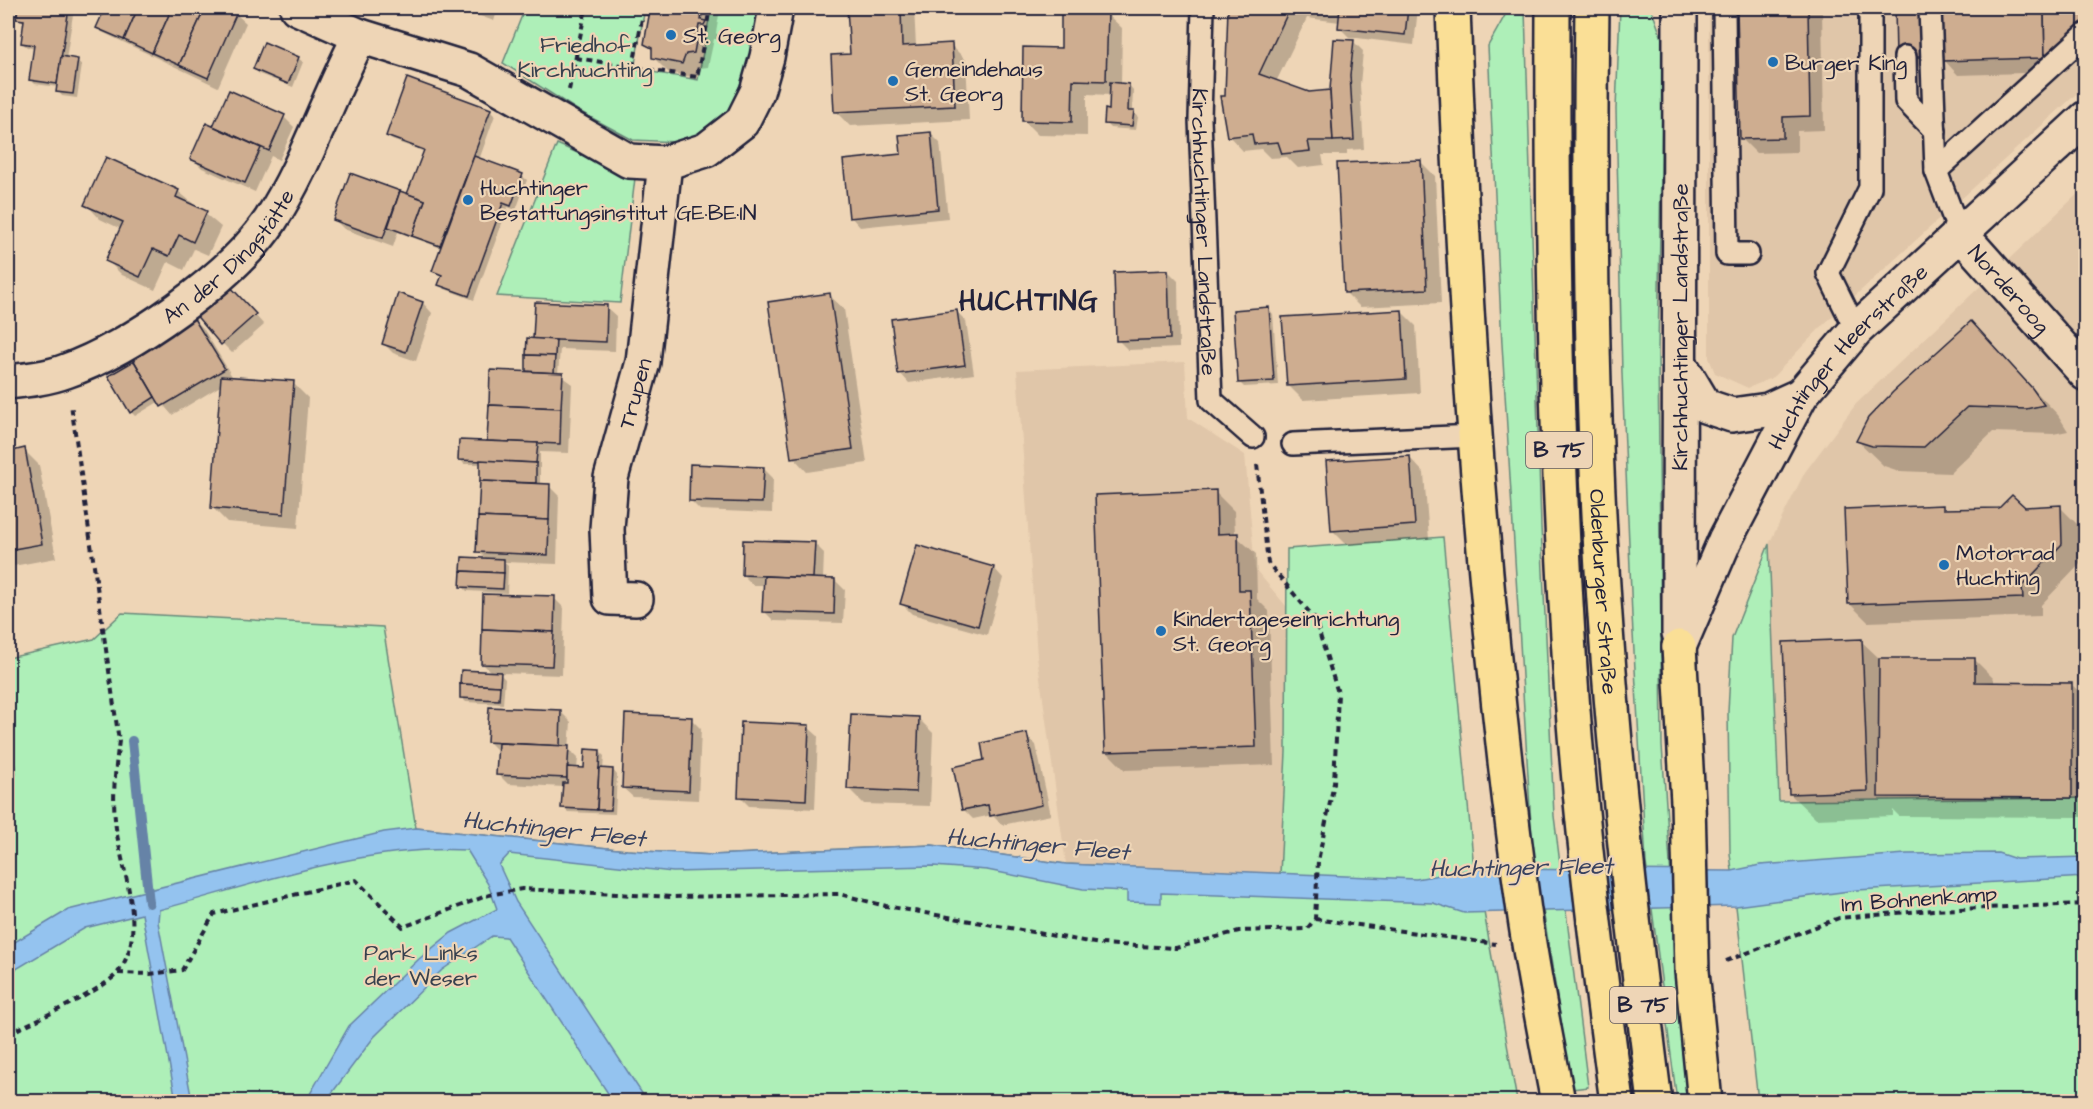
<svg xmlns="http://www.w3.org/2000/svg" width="2093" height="1109" viewBox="0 0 2093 1109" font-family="'Architects Daughter',sans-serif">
	<rect width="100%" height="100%" fill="#eed5b6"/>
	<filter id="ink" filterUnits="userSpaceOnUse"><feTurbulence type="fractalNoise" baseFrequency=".0167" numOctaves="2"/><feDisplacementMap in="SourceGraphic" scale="12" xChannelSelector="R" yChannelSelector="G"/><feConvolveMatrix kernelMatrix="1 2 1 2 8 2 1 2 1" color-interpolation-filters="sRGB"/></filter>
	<g filter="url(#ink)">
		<g fill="#e0c6a9">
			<polygon points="1709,8 2085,8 2085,86 1823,325 1772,378 1748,388 1715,373 1709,358"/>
			<polygon points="2085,187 2085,798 1779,801 1769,544 1805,472 1856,404"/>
			<polygon points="1185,362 1188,418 1245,455 1255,569 1286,606 1286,752 1280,874 1066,864 1037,656 1017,370"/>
		</g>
		<g fill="#aeefb8" stroke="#68887a" stroke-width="1.5">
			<polygon points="525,8 645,8 634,69 698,80 711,8 760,8 750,58 732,106 705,136 678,142 633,140 577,110 503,63"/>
			<polygon points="1620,8 1651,8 1663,41 1658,354 1662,746 1674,921 1693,1101 1677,1101 1646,863 1632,616 1622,374 1616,109"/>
			<polygon points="1508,10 1525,10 1541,526 1554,816 1588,1087 1572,1089 1532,842 1502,344 1488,46"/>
			<polygon points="557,144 635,178 620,303 497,296"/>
			<polygon points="1443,537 1474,869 1484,912 1517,1101 8,1101 8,776 16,774 8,724 8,658 94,639 122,613 383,627 416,828 627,850 712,855 932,845 1066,864 1280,874 1286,752 1287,549"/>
			<polygon points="1769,544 1779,801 2085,798 2085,1101 1758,1101 1730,853 1728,712 1732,638"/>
		</g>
		<path fill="#94c3ef" stroke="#6683a7" stroke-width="1.5" d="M416,828L627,850L712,855L932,845L1066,864L1416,879L1474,869L1732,871L1760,865L1906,854L1998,853L2016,859L2085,857V877L1857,890L1736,906L1464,913L1433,903L1161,893V903L1127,902V891L1083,889L987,870L933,866L673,872L509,854L499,865L516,902L647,1101H613L506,937L492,936L442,970L374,1037L326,1101H306L349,1026L419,959L451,933L497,909L488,884L467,850C367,844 255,884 159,910L158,922L192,1101H176L142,914L85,928L8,974V946L68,910L384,832Z"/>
		<g fill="#0003">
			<polygon points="19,8 74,8 66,59 77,61 82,65 77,98 62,96 58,91 58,87 35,84 30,79 35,49 27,47 22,43 25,23 18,18"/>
			<polygon points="107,8 223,8 236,14 246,23 218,87 102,32 98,27"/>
			<polygon points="458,8 498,8 494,21"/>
			<polygon points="651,8 724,8 720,9 716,33 720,37 719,39 714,39 708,67 700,68 697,78 668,72 653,57 653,51 645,43 650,18 645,13 650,12"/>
			<polygon points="849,8 914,8 916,46 951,45 966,60 969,120 850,126 835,111 851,55"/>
			<polygon points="1230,8 1418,8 1414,45 1349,37 1339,27 1340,22 1307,18 1276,82 1309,94 1332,91 1353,41 1363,51 1360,85 1364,149 1347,150 1347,155 1322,155 1324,165 1298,168 1287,157 1270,158 1261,149 1243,151 1229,136"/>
			<polygon points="1738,8 1822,8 1824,130 1797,131 1797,152 1756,153 1741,138"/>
			<polygon points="1897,8 1928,8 1932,66 1907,67 1898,57"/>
			<polygon points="1942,8 2086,8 2086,28 2059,72 1958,75 1944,60"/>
			<polygon points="1107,14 1122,28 1121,85 1129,85 1133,90 1132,112 1138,117 1136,130 1110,128 1106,124 1110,111 1111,95 1087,94 1087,136 1038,135 1023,120 1062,50"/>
			<polygon points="298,58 303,62 293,87 259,74 255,69"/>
			<polygon points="230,92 284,117 294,127 279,160 271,156 255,192 202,168 192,158 214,128"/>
			<polygon points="490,110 495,115 479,160 522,176 527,180 516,210 508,207 474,300 445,289 440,284 443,277 433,270 441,248 398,232 393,247 344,229 334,219 351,175 408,196 425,152 392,140 387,136"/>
			<polygon points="930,133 940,143 948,218 860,227 851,217 902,156"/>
			<polygon points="1420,161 1435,176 1441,303 1360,307 1345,292"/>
			<polygon points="178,191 221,227 208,255 194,249 184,270 168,262 155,290 122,275 107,260 121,229 100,219 86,204"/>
			<polygon points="1168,271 1178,281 1179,348 1128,350 1118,340"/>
			<polygon points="237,295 264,325 232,353 223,344"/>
			<polygon points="829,295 844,309 867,463 807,472 793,457"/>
			<polygon points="423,303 432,313 416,361 393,353 383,343"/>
			<polygon points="606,307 616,316 615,351 560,349 558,374 572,384 569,453 540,452 540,485 549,486 559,496 557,564 504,562 508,566 507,593 467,591 462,586 487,560 478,551 481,464 464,464 460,459 488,443 491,371 530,373 528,371 535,340"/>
			<polygon points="1269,309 1273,314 1278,385 1244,387 1240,383"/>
			<polygon points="956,311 966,321 974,374 909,383 900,373"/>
			<polygon points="1401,311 1416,326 1420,393 1303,400 1288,385"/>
			<polygon points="193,318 203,328 233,378 293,383 308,398 298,528 227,522 213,508 222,385 172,415 160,401 135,416 131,412 134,363 138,367"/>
			<polygon points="1971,323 2058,415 2068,431 2053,434 1993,432 1950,473 1899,471 1884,466 1858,441"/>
			<polygon points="24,450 39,465 56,558 8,567 8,453"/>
			<polygon points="1410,458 1424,473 1429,539 1347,545 1332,530"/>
			<polygon points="763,468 773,478 772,513 700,510 690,500"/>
			<polygon points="1215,492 1234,511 1235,535 1256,554 1257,599 1269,611 1274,765 1125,770 1106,751"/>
			<polygon points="1942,507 1946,511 2060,507 2079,526 2081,563 2041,605 2041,616 1868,622 1849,603"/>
			<polygon points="814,543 824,553 823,580 835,580 845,590 843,623 774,621 764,611 765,585 753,585 743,575"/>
			<polygon points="994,568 1003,578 987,635 912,614 902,604"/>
			<polygon points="554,598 564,608 562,675 499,673 505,679 503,704 466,702 461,697 493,674 482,663"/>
			<polygon points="1861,641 1880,659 1975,660 1994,679 1994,684 2071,684 2086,698 2086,817 1899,816 1893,810 1893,816 1816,819 1790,794"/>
			<polygon points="561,712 571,722 569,749 578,758 577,769 586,769 599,751 604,756 603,770 613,770 617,775 615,814 568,812 563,808 564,787 508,784 498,774 499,752 489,742"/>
			<polygon points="918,718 933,733 930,806 864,804 849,789"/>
			<polygon points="691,719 701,729 698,800 633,797 623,788"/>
			<polygon points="808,727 818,736 815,809 749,806 739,796"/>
			<polygon points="1026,735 1036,745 1051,815 1002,825 992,815 973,819 963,809"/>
		</g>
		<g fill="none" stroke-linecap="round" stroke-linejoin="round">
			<polyline stroke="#6683a7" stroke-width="10" points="132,741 149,903"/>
		</g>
		<g fill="#cead90" stroke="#22223b" stroke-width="1.5">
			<polygon points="18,8 69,8 57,84 29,80 34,45 21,43 24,20 16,19"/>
			<polygon points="105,8 138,8 124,40 96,28"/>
			<polygon points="138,8 172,8 152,53 124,40"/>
			<polygon points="172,8 205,8 179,65 152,53"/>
			<polygon points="205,8 226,8 237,12 208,78 179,65"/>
			<polygon points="650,8 703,8 701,20 706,21 704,25 699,25 694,53 686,54 682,64 652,58 652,48 644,44 649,16 644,14 645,10 649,10"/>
			<polygon points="847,8 901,8 902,46 952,43 955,106 834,112 831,55 850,54"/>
			<polygon points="1228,8 1290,8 1259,74 1309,92 1330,90 1333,141 1308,141 1310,151 1282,154 1278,142 1254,144 1252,134 1227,137 1220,96 1225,96"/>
			<polygon points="1340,8 1408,8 1405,35 1338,28"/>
			<polygon points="1737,8 1808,8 1810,116 1783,117 1783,138 1740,139"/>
			<polygon points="1895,8 1922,8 1923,57 1896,57"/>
			<polygon points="1941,8 2044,8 2045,58 1942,61"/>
			<polygon points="2044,8 2086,8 2086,19 2045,58"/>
			<polygon points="1061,11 1108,12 1106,81 1073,80 1072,122 1022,121 1023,47 1061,48"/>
			<polygon points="1334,39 1354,40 1350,75 1354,140 1333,141 1330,90"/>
			<polygon points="264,42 299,57 288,84 253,69"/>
			<polygon points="61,56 78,59 73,94 56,92"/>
			<polygon points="407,78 491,109 440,246 412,236 425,200 407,194 424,150 386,136"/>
			<polygon points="1110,82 1129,84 1128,111 1134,111 1132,126 1104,124 1105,109 1109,110"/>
			<polygon points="229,90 285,115 269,151 213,126"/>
			<polygon points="206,123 261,148 245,183 190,159"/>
			<polygon points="931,132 938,209 849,218 843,160 901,154 899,135"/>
			<polygon points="474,156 523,174 511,206 503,203 469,296 438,285 442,275 432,271"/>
			<polygon points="106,157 179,190 176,197 207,211 193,242 179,235 169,256 153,249 140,277 105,261 123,222 84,205"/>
			<polygon points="1421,160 1427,289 1344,293 1337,163"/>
			<polygon points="350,173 400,191 383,238 333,220"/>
			<polygon points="400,191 425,200 412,236 388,227"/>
			<polygon points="1168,270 1170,339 1116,341 1114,272"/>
			<polygon points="227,283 256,314 221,345 194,313"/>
			<polygon points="398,293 423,302 406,352 382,344"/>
			<polygon points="830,293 853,449 791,458 768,302"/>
			<polygon points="535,302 607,305 606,342 533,339"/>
			<polygon points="1269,307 1274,381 1238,383 1233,310"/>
			<polygon points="957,310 965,365 898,374 891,319"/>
			<polygon points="1402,310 1406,379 1287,386 1282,317"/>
			<polygon points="193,317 225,369 161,407 130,354"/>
			<polygon points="1971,321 2032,388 2044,405 2026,409 1967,407 1924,447 1872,446 1856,441 1868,418 1893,392"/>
			<polygon points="527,338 556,340 555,356 526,355"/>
			<polygon points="526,355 555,356 554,373 526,371"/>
			<polygon points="134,361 155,397 130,413 108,376"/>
			<polygon points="490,370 563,373 561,408 489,405"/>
			<polygon points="221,376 294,381 284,514 211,508"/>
			<polygon points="489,405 561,408 560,444 487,441"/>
			<polygon points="459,440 538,443 536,463 458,460"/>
			<polygon points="25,448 42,544 8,550 8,452"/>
			<polygon points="1410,456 1415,525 1331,531 1326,461"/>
			<polygon points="480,460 536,463 536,483 480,481"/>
			<polygon points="690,464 764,467 762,503 689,501"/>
			<polygon points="480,481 550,484 549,520 478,517"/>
			<polygon points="1216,490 1217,534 1238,533 1239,590 1250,590 1256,747 1105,752 1095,495"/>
			<polygon points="2012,495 2025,507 2061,505 2062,544 2022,586 2023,598 1848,604 1844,509 1943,505 1943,509 1999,508"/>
			<polygon points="478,517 549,520 548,555 476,552"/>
			<polygon points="743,540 815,542 813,578 742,575"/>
			<polygon points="917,545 994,567 978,626 900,604"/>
			<polygon points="462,557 504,559 504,573 461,571"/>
			<polygon points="461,571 504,573 503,589 460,587"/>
			<polygon points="764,576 835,579 834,614 762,612"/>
			<polygon points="483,594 555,596 554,632 482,629"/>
			<polygon points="482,629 554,632 552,666 481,664"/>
			<polygon points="1862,639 1868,791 1789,794 1783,642"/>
			<polygon points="1879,658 1975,658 1975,682 2072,683 2072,798 1878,797"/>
			<polygon points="461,670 501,672 500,686 460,684"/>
			<polygon points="460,684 500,686 499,700 460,698"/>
			<polygon points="489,707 561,710 560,746 487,742"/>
			<polygon points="625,714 692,717 689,791 622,788"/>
			<polygon points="851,714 919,717 916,792 847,789"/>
			<polygon points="741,722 809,725 806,800 738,797"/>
			<polygon points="1027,733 1042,805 990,816 988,805 962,810 953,767 984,760 981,743"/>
			<polygon points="498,743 569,746 567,778 496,775"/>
			<polygon points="585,749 600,750 597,810 561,808 563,783 567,783 567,767 584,768"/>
			<polygon points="599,768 613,769 611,810 597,810"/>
		</g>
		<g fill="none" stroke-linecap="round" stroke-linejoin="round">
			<defs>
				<g id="service">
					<path id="s1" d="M1203,8L1200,119L1211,400L1253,437"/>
					<polyline points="1724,8 1727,254 1748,254"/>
					<polyline points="1930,8 1936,171 1959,232"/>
					<polyline points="1905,57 1906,101 1935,131"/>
					<polyline points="1936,171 2086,34"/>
					<polyline points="1856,330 1828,273 1870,188 1870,8"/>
					<polyline points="1293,444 1475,436"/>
				</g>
				<g id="minor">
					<polyline points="297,8 360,36 469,70 629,161 665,163 706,150 742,122 757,92 767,57 776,8"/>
					<path id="s2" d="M1959,232L2086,374"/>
					<path id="s3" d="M8,382C27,380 47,378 66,371C130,349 232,277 270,221C307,164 328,96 360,36"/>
					<path id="s4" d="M636,599L610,598L607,529L611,478L643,362L665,163"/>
				</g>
				<g id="secondary">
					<polyline points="1680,364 1705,406 1732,415 1768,410 1801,395"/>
					<path id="s5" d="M1679,633L1680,8"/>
					<path id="s6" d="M1679,647L1725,540L1801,395L1856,330L2086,118"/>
				</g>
				<g id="trunk">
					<path d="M1453,8C1464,309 1482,612 1524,911C1533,975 1546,1038 1558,1102"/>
					<path d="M1553,8C1552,217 1555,427 1568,636C1577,792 1596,947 1617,1102"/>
					<path id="s7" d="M1592,8C1589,215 1591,423 1606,630C1617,788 1635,945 1655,1102"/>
					<polyline points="1679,647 1688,802 1692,971 1705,1102"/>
				</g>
			</defs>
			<use href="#service" stroke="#22223b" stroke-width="26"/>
			<use href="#minor" stroke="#22223b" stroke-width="38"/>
			<use href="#secondary" stroke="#22223b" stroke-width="38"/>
			<use href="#trunk" stroke="#22223b" stroke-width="38"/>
			<g stroke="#22223b" stroke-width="4" stroke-dasharray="6 4.5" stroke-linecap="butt">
				<polyline points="576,58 697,77 710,8"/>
				<polyline points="633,67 644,8"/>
				<polyline points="569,90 586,8"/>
				<polyline points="1315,919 1496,944"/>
				<polyline points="1726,961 1839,918 1933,910 2086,904"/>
				<polyline points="118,973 150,974 182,970 214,914 356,880 403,927 489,895 522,889 672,897 839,894 886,906 1100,944 1176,948 1239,931 1307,929 1315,919 1318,861 1334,783 1338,693 1315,619 1268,563 1257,464"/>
				<path d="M8,1034C31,1022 106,990 119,971C148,931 122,872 116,828C112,799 115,770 119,741L71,404"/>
			</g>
			<use href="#service" stroke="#eed5b6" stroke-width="21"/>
			<use href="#minor" stroke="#eed5b6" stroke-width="33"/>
			<use href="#secondary" stroke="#eed5b6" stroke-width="33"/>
			<use href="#trunk" stroke="#fadf96" stroke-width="33"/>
		</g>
	</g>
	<g fill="#1f6fb2" stroke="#eed5b6" stroke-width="2">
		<circle cx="671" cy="35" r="6"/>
		<circle cx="1773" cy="62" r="6"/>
		<circle cx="893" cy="81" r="6"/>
		<circle cx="468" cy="200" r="6"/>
		<circle cx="1944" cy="565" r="6"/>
		<circle cx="1161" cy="631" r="6"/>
	</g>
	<g text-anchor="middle" stroke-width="4.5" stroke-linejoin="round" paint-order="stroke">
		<g fill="#eed5b6" stroke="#5f5860" stroke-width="1.5">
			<rect x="1526" y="432" width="66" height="36" rx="4.5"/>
			<rect x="1610" y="987" width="66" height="36" rx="4.5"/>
		</g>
		<g font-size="21" font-weight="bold" fill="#22223b">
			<text x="1559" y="457">B 75</text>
			<text x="1643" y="1012">B 75</text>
		</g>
		<g font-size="22" fill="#22223b" stroke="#eed5b6" text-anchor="start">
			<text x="683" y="43">St. Georg</text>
			<text x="1785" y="70">Burger King</text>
			<text x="905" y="76">Gemeindehaus<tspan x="905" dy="25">St. Georg</tspan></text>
			<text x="480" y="195">Huchtinger<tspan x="480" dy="25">Bestattungsinstitut GE·BE·IN</tspan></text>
			<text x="1956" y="560">Motorrad<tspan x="1956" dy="25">Huchting</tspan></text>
			<text x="1173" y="626">Kindertageseinrichtung<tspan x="1173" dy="25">St. Georg</tspan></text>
		</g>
		<g font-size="22" fill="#37414e" stroke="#eed5b6">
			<text x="585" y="52">Friedhof<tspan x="585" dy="25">Kirchhuchting</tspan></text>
			<text x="421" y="960">Park Links<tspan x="421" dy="25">der Weser</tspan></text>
		</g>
		<g font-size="22" fill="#22223b" stroke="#eed5b6">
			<text dy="8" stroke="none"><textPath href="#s1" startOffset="224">Kirchhuchtinger Landstraße</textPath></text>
			<text dy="8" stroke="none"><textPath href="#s3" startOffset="261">An der Dingstätte</textPath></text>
			<text dy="8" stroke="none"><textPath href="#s2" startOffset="76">Norderoog</textPath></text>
			<text dy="8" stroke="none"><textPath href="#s5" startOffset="306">Kirchhuchtinger Landstraße</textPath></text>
			<text dy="8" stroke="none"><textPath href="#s6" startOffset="339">Huchtinger Heerstraße</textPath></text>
			<text dy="8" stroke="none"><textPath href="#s4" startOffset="234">Trupen</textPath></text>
			<text dy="8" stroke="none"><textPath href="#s7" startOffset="584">Oldenburger Straße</textPath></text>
			<text transform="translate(1919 898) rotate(-4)" y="8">Im Bohnenkamp</text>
		</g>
		<g font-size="24" font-style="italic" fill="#39425f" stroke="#eed5b6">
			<text transform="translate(554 829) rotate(6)" y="8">Huchtinger Fleet</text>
			<text transform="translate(1038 844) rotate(5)" y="8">Huchtinger Fleet</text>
			<text transform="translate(1521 867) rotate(-1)" y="8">Huchtinger Fleet</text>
		</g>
		<g font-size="28" font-weight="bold" letter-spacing="1.5" fill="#22223b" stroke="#eed5b6">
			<text x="1029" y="310">HUCHTING</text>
		</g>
	</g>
	<rect width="2093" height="1109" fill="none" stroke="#eed5b6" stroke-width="30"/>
	<rect x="15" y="15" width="2063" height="1079" fill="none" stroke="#22223b" stroke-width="2" filter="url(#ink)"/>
</svg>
